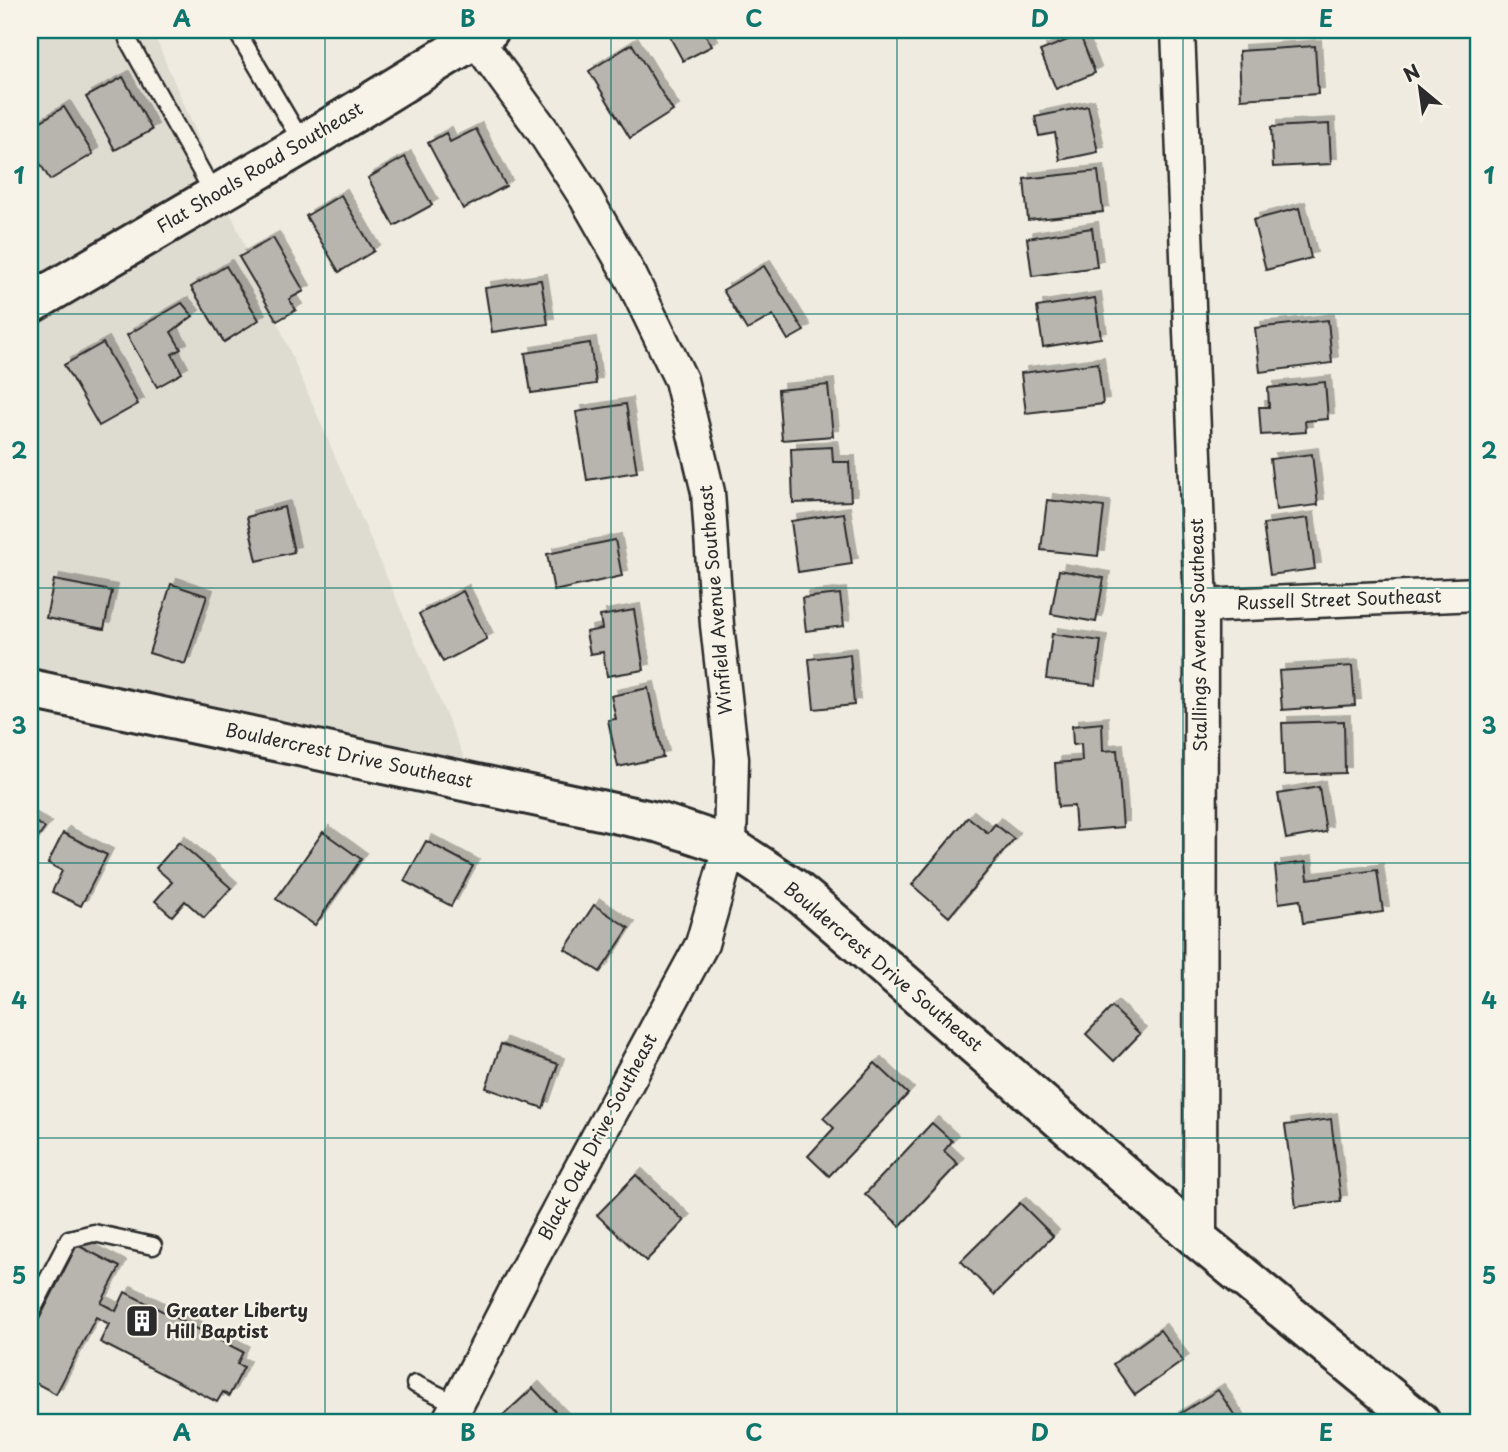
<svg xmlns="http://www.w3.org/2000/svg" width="1508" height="1452" viewBox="0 0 1508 1452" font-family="'Playpen Sans',sans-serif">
	<defs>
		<filter id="shadow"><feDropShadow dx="6" dy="-6" stdDeviation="0" flood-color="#0004"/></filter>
	</defs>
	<rect width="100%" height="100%" fill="#efebe0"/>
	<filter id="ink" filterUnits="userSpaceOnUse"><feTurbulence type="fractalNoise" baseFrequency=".0143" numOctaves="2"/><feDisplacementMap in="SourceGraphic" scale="14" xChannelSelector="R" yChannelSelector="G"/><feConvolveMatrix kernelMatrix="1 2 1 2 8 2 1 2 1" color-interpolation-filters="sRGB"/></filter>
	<g filter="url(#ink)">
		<polygon fill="#dedbd1" points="30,30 152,30 465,759 30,677"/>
		<g fill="#b8b5ae" stroke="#2b2b2b" stroke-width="2" filter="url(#shadow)">
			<polygon points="666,30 703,30 712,46 683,61"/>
			<polygon points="1080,35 1095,73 1056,89 1040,51"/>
			<polygon points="632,44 673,111 630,138 589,71"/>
			<polygon points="1315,46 1318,94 1241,99 1239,51"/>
			<polygon points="123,77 152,130 115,150 86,97"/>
			<polygon points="1088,106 1098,152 1060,160 1055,133 1039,136 1035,117"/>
			<polygon points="64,107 93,154 50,180 30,147 30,128"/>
			<polygon points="1329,124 1331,164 1273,167 1271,127"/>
			<polygon points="476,129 506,186 463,209 428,143 446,133 450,142"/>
			<polygon points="405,157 432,205 394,226 368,178"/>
			<polygon points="1098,171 1103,212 1028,220 1024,179"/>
			<polygon points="341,195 374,251 339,272 306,216"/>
			<polygon points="1299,208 1311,258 1266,270 1253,220"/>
			<polygon points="1092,228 1097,267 1032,276 1027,238"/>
			<polygon points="273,238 304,291 289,299 296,310 277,321 239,257"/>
			<polygon points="226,266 259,320 224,342 191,287"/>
			<polygon points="764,266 804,331 788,340 773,315 747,330 723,290"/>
			<polygon points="541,280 548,324 492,332 485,288"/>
			<polygon points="1095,298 1101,338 1043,347 1037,307"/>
			<polygon points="182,303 193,316 171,332 181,349 172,354 182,373 157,387 127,335"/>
			<polygon points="1328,320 1332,363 1260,372 1255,328"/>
			<polygon points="103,343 138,404 99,426 64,365"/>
			<polygon points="590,343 596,384 531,393 525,353"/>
			<polygon points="1098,363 1103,404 1026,413 1021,373"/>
			<polygon points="1325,382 1328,419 1305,421 1306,432 1261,435 1259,407 1269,407 1268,388"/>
			<polygon points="828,385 833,436 782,440 778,390"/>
			<polygon points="626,404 637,472 587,480 576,412"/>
			<polygon points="832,447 833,462 849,462 851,501 793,503 791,449"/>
			<polygon points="1312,454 1318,505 1276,510 1270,459"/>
			<polygon points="1047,500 1104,507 1098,556 1041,550"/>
			<polygon points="284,507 294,552 257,561 247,517"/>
			<polygon points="844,513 852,564 798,572 791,521"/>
			<polygon points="1308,518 1315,569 1270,575 1263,524"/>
			<polygon points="615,540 622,576 554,591 547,554"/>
			<polygon points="1059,570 1104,578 1096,622 1051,614"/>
			<polygon points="54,580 112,591 104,629 46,618"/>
			<polygon points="171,584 207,596 185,664 149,653"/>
			<polygon points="463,591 487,639 443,662 419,614"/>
			<polygon points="840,594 844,626 806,631 802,598"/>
			<polygon points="634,610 644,670 607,676 603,652 590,654 586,632 602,629 600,616"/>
			<polygon points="1052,634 1101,641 1095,685 1046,679"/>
			<polygon points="850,654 854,705 814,709 809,659"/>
			<polygon points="1352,666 1355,705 1282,710 1279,671"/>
			<polygon points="648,688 663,757 618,767 608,720 616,719 611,696"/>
			<polygon points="1344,721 1345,773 1284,775 1282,723"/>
			<polygon points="1102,723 1103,751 1117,750 1123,827 1076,831 1074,806 1058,807 1055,763 1082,761 1081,744 1073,745 1072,726"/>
			<polygon points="1319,787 1326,832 1286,839 1278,794"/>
			<polygon points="968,817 988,833 995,824 1014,839 949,917 912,885"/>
			<polygon points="30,818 45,828 30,849"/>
			<polygon points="323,832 361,859 315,925 276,899"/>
			<polygon points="63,833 107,855 81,906 52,892 62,871 48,863"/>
			<polygon points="426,841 473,866 451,906 404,881"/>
			<polygon points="179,842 231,888 204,918 185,901 172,916 155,901 172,882 156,868"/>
			<polygon points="1306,862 1308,879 1377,870 1383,912 1303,923 1300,900 1279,903 1275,866"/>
			<polygon points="594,905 629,928 600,972 565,949"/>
			<polygon points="1112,1007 1140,1034 1114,1061 1086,1034"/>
			<polygon points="501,1044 558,1064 543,1108 486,1088"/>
			<polygon points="875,1063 908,1094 829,1176 808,1156 834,1128 823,1118"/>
			<polygon points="1331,1119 1341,1201 1296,1207 1285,1125"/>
			<polygon points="932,1123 952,1141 944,1151 958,1164 900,1226 865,1194"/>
			<polygon points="636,1175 684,1221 646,1261 597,1215"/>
			<polygon points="1020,1203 1053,1236 994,1295 961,1261"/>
			<polygon points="77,1245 120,1267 101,1303 116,1311 125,1292 243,1352 237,1364 244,1367 229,1396 223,1392 217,1402 100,1342 109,1324 96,1317 56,1394 30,1380 30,1337"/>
			<polygon points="1160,1330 1183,1361 1135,1395 1113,1364"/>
			<polygon points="533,1388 565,1422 496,1422"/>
			<polygon points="1218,1390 1239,1422 1176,1422 1173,1418"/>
		</g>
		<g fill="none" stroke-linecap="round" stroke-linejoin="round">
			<defs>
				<g id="lane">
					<polyline points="236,30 303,144"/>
					<polyline points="128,40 215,196"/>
					<polyline points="30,1314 69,1239 94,1233 153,1246"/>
					<polyline points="415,1384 457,1404"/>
				</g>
				<g id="street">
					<polyline points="1178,30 1201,606 1200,1241"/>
					<polyline points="1201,606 1478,594"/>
					<polyline points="448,1422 526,1270 702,944 730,846 732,759 717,625 708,492 681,380 631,277 586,198 543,131 475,38"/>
				</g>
				<g id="secondary">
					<polyline points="30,304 303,144 489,30"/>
					<polyline points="30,689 661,823 730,846 792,887 815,906 1200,1241 1420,1422"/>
				</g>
			</defs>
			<use href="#lane" stroke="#2b2b2b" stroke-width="21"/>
			<use href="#street" stroke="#2b2b2b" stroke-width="37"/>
			<use href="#secondary" stroke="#2b2b2b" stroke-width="44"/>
			<use href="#lane" stroke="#f7f3e8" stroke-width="16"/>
			<use href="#street" stroke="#f7f3e8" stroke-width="32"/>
			<use href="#secondary" stroke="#f7f3e8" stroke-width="38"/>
		</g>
	</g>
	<path fill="none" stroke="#0f766e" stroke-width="2" stroke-opacity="0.55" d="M325,30V1422M611,30V1422M897,30V1422M1183,30V1422M30,314H1478M30,588H1478M30,863H1478M30,1138H1478"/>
	<defs>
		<symbol id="building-square" viewBox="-11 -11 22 22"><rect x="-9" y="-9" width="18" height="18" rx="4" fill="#2b2b2b" stroke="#f7f3e8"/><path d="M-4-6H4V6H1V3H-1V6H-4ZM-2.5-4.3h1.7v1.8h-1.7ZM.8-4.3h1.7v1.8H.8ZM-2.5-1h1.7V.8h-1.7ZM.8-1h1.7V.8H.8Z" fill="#fff"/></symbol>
	</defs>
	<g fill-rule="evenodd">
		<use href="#building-square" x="123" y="1302" width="38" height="38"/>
	</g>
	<g text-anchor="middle" stroke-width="5" stroke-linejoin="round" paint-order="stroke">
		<g font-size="18" fill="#2b2b2b" stroke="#f7f3e8">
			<text transform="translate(260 168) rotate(-31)" y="6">Flat Shoals Road Southeast</text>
			<text transform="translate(716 600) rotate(-95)" y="6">Winfield Avenue Southeast</text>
			<text transform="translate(1339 600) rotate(-2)" y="6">Russell Street Southeast</text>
			<text transform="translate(1199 635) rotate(-91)" y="6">Stallings Avenue Southeast</text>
			<text transform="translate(349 756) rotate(12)" y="6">Bouldercrest Drive Southeast</text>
			<text transform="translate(883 967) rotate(40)" y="6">Bouldercrest Drive Southeast</text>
			<text transform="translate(598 1137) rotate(-62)" y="6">Black Oak Drive Southeast</text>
		</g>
		<g font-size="18" font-weight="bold" fill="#2b2b2b" stroke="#f7f3e8" text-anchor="start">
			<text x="166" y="1317">Greater Liberty<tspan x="166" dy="21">Hill Baptist</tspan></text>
		</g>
	</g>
	<rect width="1508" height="1452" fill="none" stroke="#f7f3e8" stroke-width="77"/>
	<g transform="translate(1420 88) rotate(331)" stroke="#f7f3e8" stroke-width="5" paint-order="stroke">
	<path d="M0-5L12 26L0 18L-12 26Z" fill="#2b2b2b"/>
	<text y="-10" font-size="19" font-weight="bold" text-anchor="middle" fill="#2b2b2b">N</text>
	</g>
	<rect x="38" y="38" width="1432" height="1376" fill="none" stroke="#0f766e" stroke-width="2.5"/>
	<g font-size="23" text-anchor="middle" font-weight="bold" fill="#0f766e">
		<text x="182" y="27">A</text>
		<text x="468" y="27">B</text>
		<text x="754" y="27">C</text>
		<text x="1040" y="27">D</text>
		<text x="1326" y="27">E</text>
		<text x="19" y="184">1</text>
		<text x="1489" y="184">1</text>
		<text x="19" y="459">2</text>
		<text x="1489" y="459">2</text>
		<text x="19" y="734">3</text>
		<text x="1489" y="734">3</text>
		<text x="19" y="1009">4</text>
		<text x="1489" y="1009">4</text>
		<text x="19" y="1284">5</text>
		<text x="1489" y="1284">5</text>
		<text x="182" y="1441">A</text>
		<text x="468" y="1441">B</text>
		<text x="754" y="1441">C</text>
		<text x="1040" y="1441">D</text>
		<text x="1326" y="1441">E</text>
	</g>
</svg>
